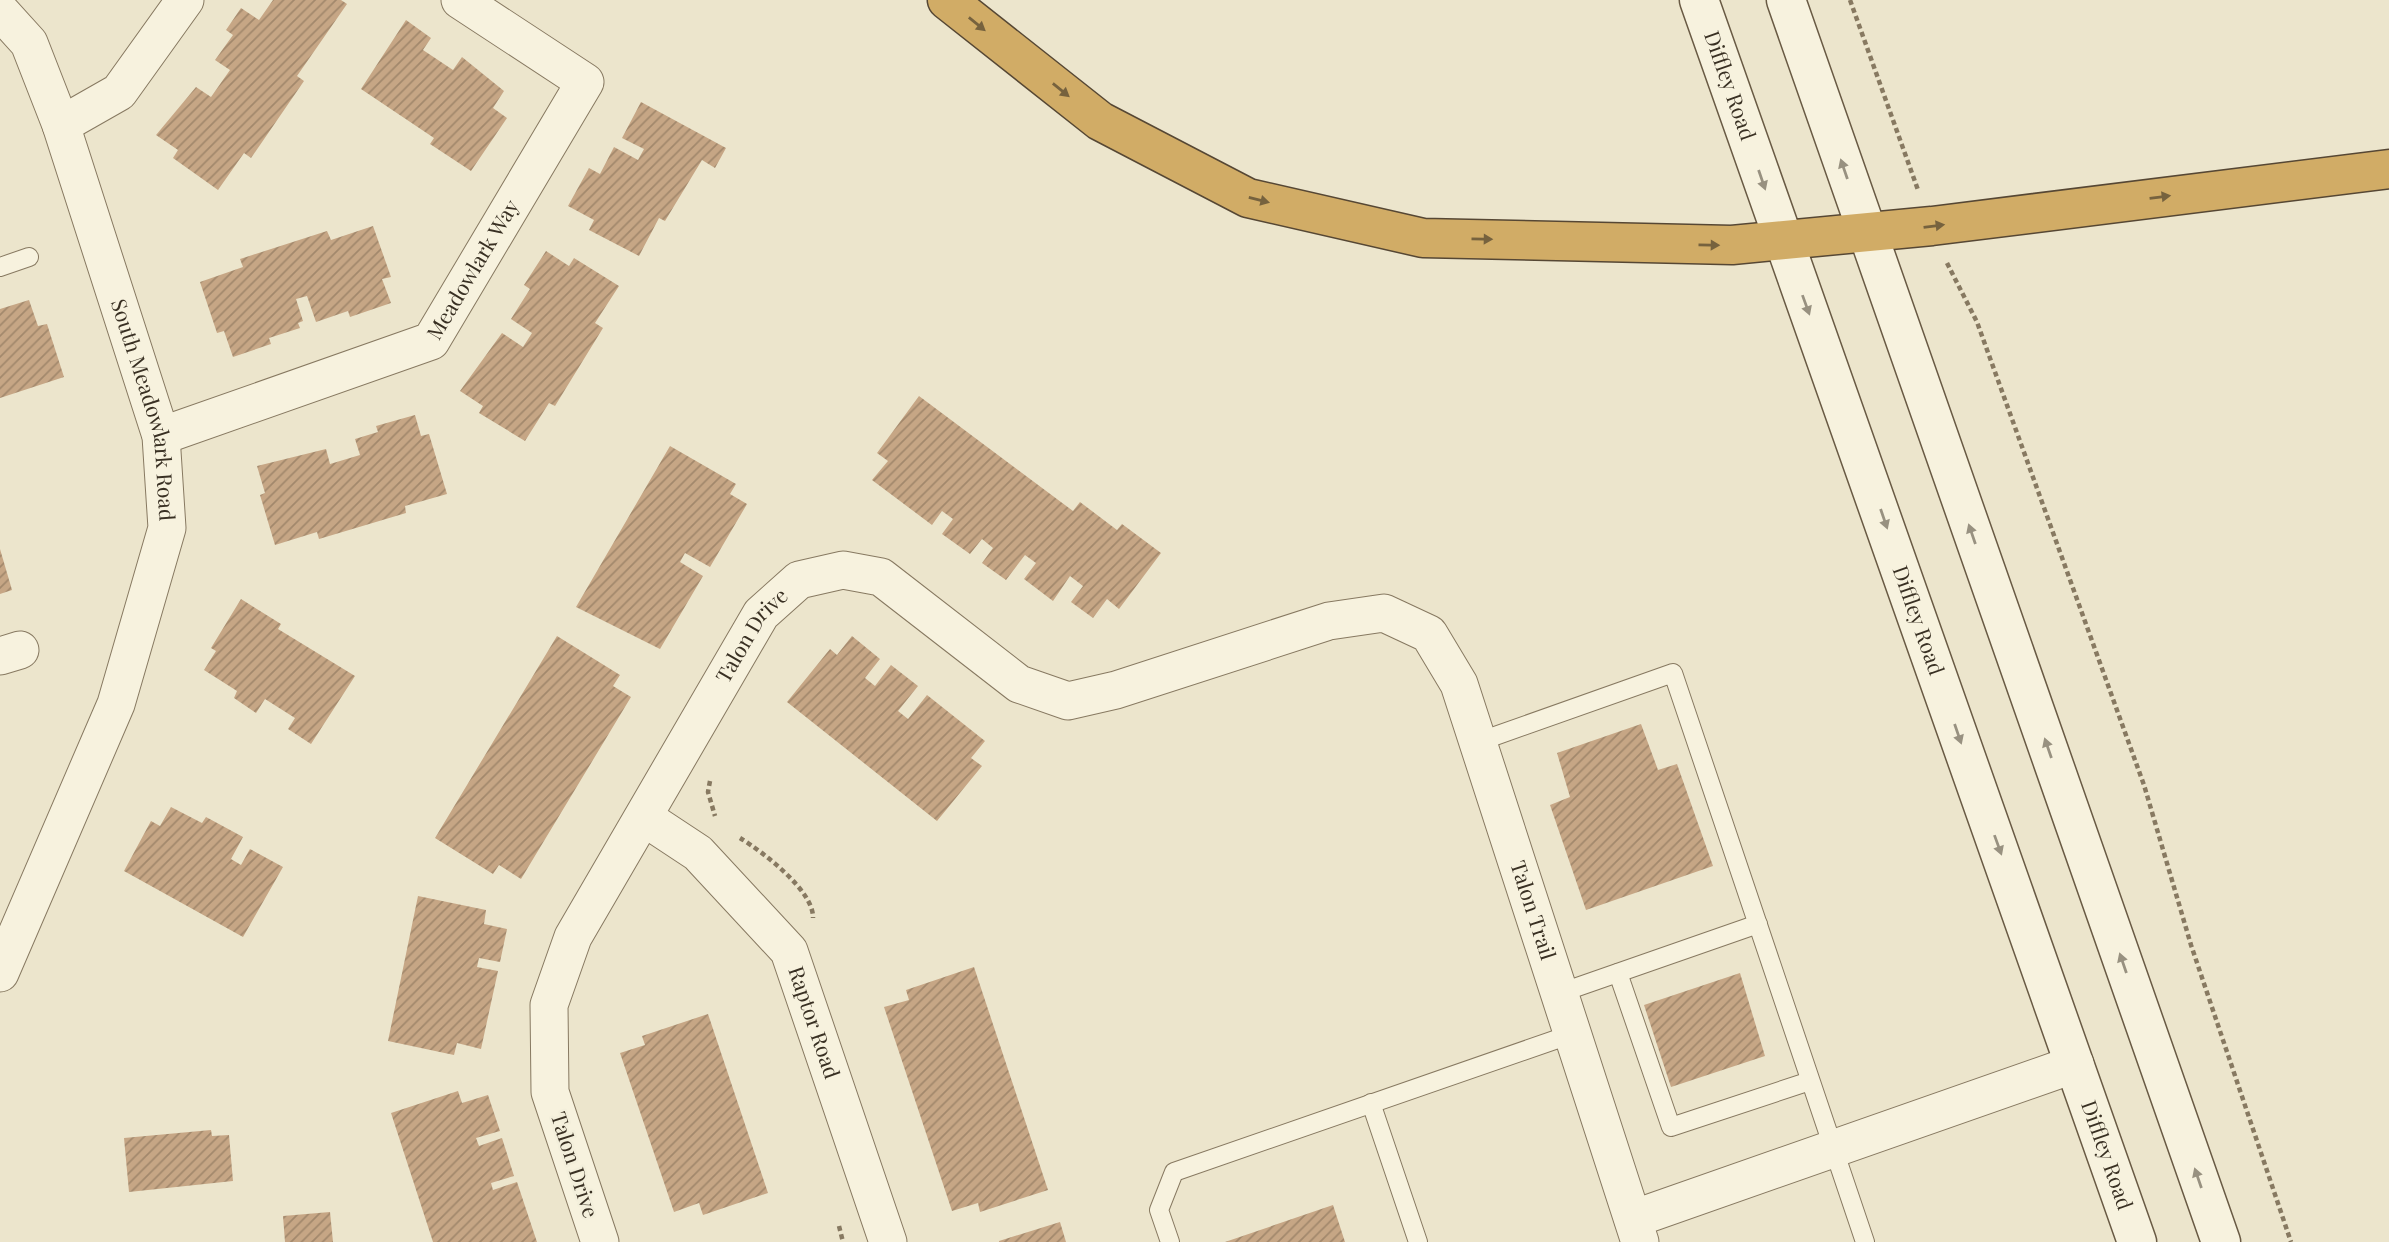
<svg xmlns="http://www.w3.org/2000/svg" width="2389" height="1242" viewBox="0 0 2389 1242" font-family="'Playfair Display',serif">
	<defs>
		<pattern id="building-hatch" width="6" height="6" patternUnits="userSpaceOnUse" patternTransform="scale(1.75)"><rect width="6" height="6" fill="#c6a685"/><path d="M-1 1l2-2M0 6l6-6M5 7l2-2" fill="none" stroke="#a2886c"/></pattern>
	</defs>
	<rect width="100%" height="100%" fill="#ece5cc"/>
	<g fill="url(#building-hatch)">
		<polygon points="273,0 341,0 347,4 297,76 304,81 251,158 244,153 218,190 173,158 178,150 156,135 196,87 211,97 230,70 215,60 233,35 226,30 241,8 259,20"/>
		<polygon points="406,20 431,38 423,50 453,70 462,57 504,91 493,108 507,118 471,171 430,144 434,138 361,89"/>
		<polygon points="641,102 726,148 715,168 702,160 665,221 659,218 639,256 589,230 594,220 568,206 589,168 600,174 614,147 638,160 644,149 622,138"/>
		<polygon points="373,226 391,277 382,279 391,303 350,317 348,311 316,322 307,296 296,299 303,321 298,323 300,328 269,338 271,344 233,357 224,331 217,333 200,282 243,267 240,259 327,231 331,240"/>
		<polygon points="546,251 569,266 574,258 619,286 595,323 603,328 555,406 549,403 525,441 479,413 483,406 460,391 502,333 523,347 532,333 511,319 530,289 524,285"/>
		<polygon points="29,300 38,326 47,324 64,377 0,398 0,309"/>
		<polygon points="919,396 1073,511 1080,502 1117,530 1122,524 1161,553 1119,609 1107,599 1093,618 1071,602 1083,586 1070,576 1053,601 1024,579 1036,563 1025,555 1006,580 982,563 993,548 982,539 970,554 942,534 953,519 942,511 932,525 872,480 888,461 877,453"/>
		<polygon points="415,415 421,436 429,434 447,494 405,506 406,513 319,539 317,532 275,545 260,495 265,493 257,466 326,449 330,464 360,455 355,439 378,432 376,426"/>
		<polygon points="670,446 736,484 730,494 747,504 710,567 685,553 680,562 703,576 660,649 576,607"/>
		<polygon points="0,549 12,590 0,594"/>
		<polygon points="241,599 281,624 278,629 355,676 311,744 288,729 295,718 265,699 256,713 234,698 237,691 204,670 216,651 211,648"/>
		<polygon points="557,636 620,675 613,686 631,697 521,879 499,865 493,874 435,838"/>
		<polygon points="852,636 880,659 865,678 875,686 891,665 918,686 898,711 908,719 927,695 985,741 971,758 982,766 937,821 787,702 830,649 837,655"/>
		<polygon points="1641,724 1658,770 1677,764 1713,866 1586,910 1550,805 1570,797 1557,753"/>
		<polygon points="171,807 202,823 206,817 243,837 231,859 241,865 250,849 283,867 243,937 124,871 151,821 160,826"/>
		<polygon points="418,896 486,910 484,924 507,929 500,962 479,958 477,967 498,971 481,1049 457,1043 454,1055 388,1041"/>
		<polygon points="974,967 1048,1190 980,1212 978,1203 952,1211 884,1007 909,1000 906,990"/>
		<polygon points="1740,973 1765,1056 1671,1087 1644,1005"/>
		<polygon points="708,1014 768,1193 703,1215 699,1203 674,1212 620,1053 645,1045 642,1036"/>
		<polygon points="458,1091 462,1103 488,1095 500,1131 476,1138 479,1146 502,1138 514,1176 491,1183 493,1190 517,1182 537,1242 433,1242 391,1113"/>
		<polygon points="211,1130 212,1136 229,1135 233,1181 129,1192 124,1138"/>
		<polygon points="1333,1205 1345,1242 1225,1242"/>
		<polygon points="330,1212 333,1242 285,1242 283,1216"/>
		<polygon points="1060,1222 1066,1242 999,1242 999,1241"/>
	</g>
	<g fill="none" stroke-linecap="round" stroke-linejoin="round">
		<defs>
			<g id="lane">
				<polyline points="0,267 29,257"/>
				<polyline points="1478,742 1673,673 1865,1242"/>
				<polyline points="1618,973 1671,1127 1810,1081"/>
				<polyline points="1560,993 1758,924"/>
				<polyline points="1371,1103 1418,1242"/>
				<polyline points="1170,1242 1159,1210 1174,1172 1572,1034"/>
			</g>
			<g id="street">
				<path id="s1" d="M0,11L29,43L61,125L161,436L167,528L116,704L0,973"/>
				<polyline points="61,125 119,92 185,0"/>
				<path id="s2" d="M161,436L431,341L585,82L460,0"/>
				<polyline points="0,656 20,650"/>
				<path id="s3" d="M645,818L698,853L789,951L888,1242"/>
				<polyline points="1633,1219 2075,1064"/>
				<path id="s4" d="M600,1242L550,1092L549,1005L573,937L761,614L799,580L843,570L881,577L1019,684L1068,701L1116,690L1329,621L1384,613L1429,634L1459,684L1640,1242"/>
			</g>
			<g id="secondary">
				<path id="s5" d="M1699,0L2137,1242"/>
				<polyline points="1786,0 2221,1242"/>
			</g>
			<polyline id="highway" points="947,0 1100,121 1248,198 1423,238 1732,245 1932,226 2389,169"/>
		</defs>
		<use href="#lane" stroke="#877961" stroke-width="20"/>
		<use href="#street" stroke="#877961" stroke-width="39"/>
		<use href="#secondary" stroke="#695a44" stroke-width="41"/>
		<use href="#highway" stroke="#564734" stroke-width="41"/>
		<g stroke="#877961" stroke-width="4.5" stroke-dasharray="5 3.5" stroke-linecap="butt">
			<polyline points="1850,0 1918,190"/>
			<polyline points="1947,263 1977,322 2144,785 2191,945 2291,1242"/>
			<polyline points="710,781 708,792 715,816"/>
			<path d="M740,838C763,852 814,891 813,918"/>
			<polyline points="839,1226 843,1242"/>
		</g>
		<use href="#lane" stroke="#f7f2de" stroke-width="18"/>
		<use href="#street" stroke="#f7f2de" stroke-width="37"/>
		<use href="#secondary" stroke="#f7f2de" stroke-width="38"/>
		<use href="#highway" stroke="#d1ac66" stroke-width="38"/>
	</g>
	<defs><path id="oneway-solid" d="M-6-.8H1V-3.2L6.5 0L1 3.2V.8H-6Z" transform="scale(1.75)"/></defs>
	<g fill="#76623e">
		<use href="#oneway-solid" transform="translate(977 24) rotate(39)"/>
		<use href="#oneway-solid" transform="translate(1061 90) rotate(39)"/>
		<use href="#oneway-solid" transform="translate(2160 197) rotate(-7)"/>
		<use href="#oneway-solid" transform="translate(1259 200) rotate(14)"/>
		<use href="#oneway-solid" transform="translate(1934 226) rotate(-7)"/>
		<use href="#oneway-solid" transform="translate(1482 239) rotate(1)"/>
		<use href="#oneway-solid" transform="translate(1709 245) rotate(1)"/>
	</g>
	<g fill="#989180">
		<use href="#oneway-solid" transform="translate(1844 169) rotate(-109)"/>
		<use href="#oneway-solid" transform="translate(1762 180) rotate(71)"/>
		<use href="#oneway-solid" transform="translate(1806 305) rotate(70)"/>
		<use href="#oneway-solid" transform="translate(1884 519) rotate(71)"/>
		<use href="#oneway-solid" transform="translate(1972 534) rotate(-109)"/>
		<use href="#oneway-solid" transform="translate(1958 734) rotate(71)"/>
		<use href="#oneway-solid" transform="translate(2048 748) rotate(-109)"/>
		<use href="#oneway-solid" transform="translate(1998 845) rotate(70)"/>
		<use href="#oneway-solid" transform="translate(2123 963) rotate(-109)"/>
		<use href="#oneway-solid" transform="translate(2198 1178) rotate(-109)"/>
	</g>
	<g text-anchor="middle" stroke-width="5" stroke-linejoin="round" paint-order="stroke">
		<g font-size="21" fill="#393023" stroke="#f3efdb">
			<text dy="7" stroke="none"><textPath href="#s5" startOffset="91">Diffley Road</textPath></text>
			<text dy="7" stroke="none"><textPath href="#s2" startOffset="369">Meadowlark Way</textPath></text>
			<text dy="7" stroke="none"><textPath href="#s1" startOffset="429">South Meadowlark Road</textPath></text>
			<text dy="7" stroke="none"><textPath href="#s5" startOffset="658">Diffley Road</textPath></text>
			<text dy="7" stroke="none"><textPath href="#s4" startOffset="668">Talon Drive</textPath></text>
			<text dy="7" stroke="none"><textPath href="#s4" startOffset="1727">Talon Trail</textPath></text>
			<text dy="7" stroke="none"><textPath href="#s3" startOffset="273">Raptor Road</textPath></text>
			<text dy="7" stroke="none"><textPath href="#s5" startOffset="1225">Diffley Road</textPath></text>
			<text transform="translate(574 1165) rotate(72)" y="7">Talon Drive</text>
		</g>
	</g>
</svg>
